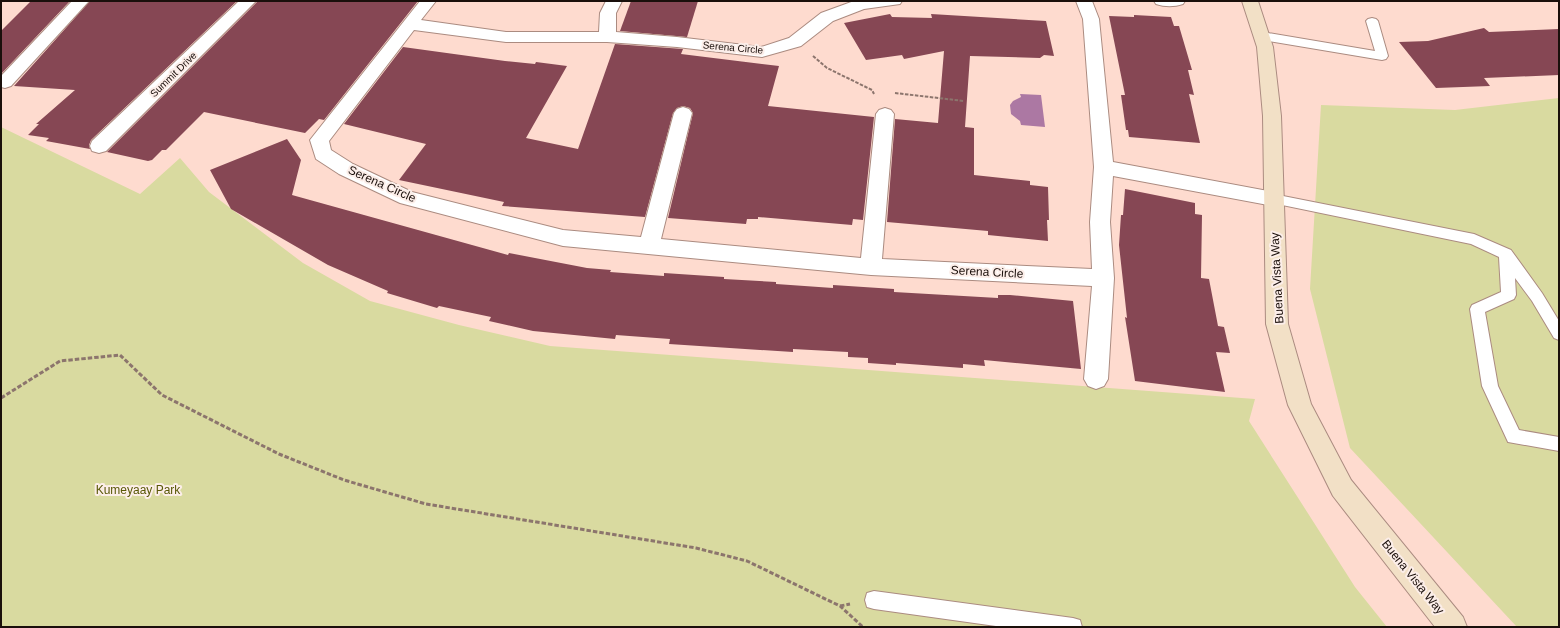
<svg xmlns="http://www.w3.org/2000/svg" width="1560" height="628" viewBox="0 0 1560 628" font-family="Arial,sans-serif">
	<rect width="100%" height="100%" fill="#fedbcf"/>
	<g fill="#d9daa0">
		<polygon points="1559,98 1559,627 1517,627 1350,448 1310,289 1321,105 1455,110"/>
		<polygon points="1,127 140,194 180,158 209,192 303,263 370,301 459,325 550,346 1255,399 1249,421 1355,587 1387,627 1,627"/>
	</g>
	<polygon fill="#ac78a3" points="1020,94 1041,95 1045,127 1021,125 1020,121 1011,114 1010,105 1013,101 1021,97"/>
	<g fill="#864754">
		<polygon points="31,1 70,1 1,74 1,31"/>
		<polygon points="90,1 237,1 91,140 89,145 90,149 46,141 49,138 28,135 39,124 36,124 75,90 14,86"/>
		<polygon points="258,1 418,1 324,120 319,119 305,133 204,112 166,150 162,150 152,160 148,161 107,152"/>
		<polygon points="631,1 698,1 687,37 620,31"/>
		<polygon points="890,14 892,17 932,18 931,14 1046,21 1054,56 1044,55 1040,58 970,56 965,127 974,128 974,175 1030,181 1030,185 1048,187 1049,220 1047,220 1048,241 988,235 988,231 887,222 895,119 938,123 944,51 904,59 902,55 866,60 844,23"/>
		<polygon points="1134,15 1171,17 1174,26 1179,26 1192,70 1188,70 1194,95 1189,94 1200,143 1129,137 1128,130 1126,130 1121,95 1125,95 1109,16 1134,17"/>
		<polygon points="1484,28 1489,32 1559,29 1559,75 1484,78 1490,86 1436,88 1399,42 1428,41"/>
		<polygon points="615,44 683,49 681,54 779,66 768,106 874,117 863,220 853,219 852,225 758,217 758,219 747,219 746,224 668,218 693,113 690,108 683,106 677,108 673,113 645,217 502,206 504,202 399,180 426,144 344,124 403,47 505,61 535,64 536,62 567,66 526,138 578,149"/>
		<polygon points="287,139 301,160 292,195 508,255 509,253 587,268 611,270 610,272 664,276 664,273 724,277 724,279 776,282 776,284 833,288 833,285 894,289 894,292 998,298 998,295 1010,295 1073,301 1081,369 984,360 985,366 963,364 963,368 896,363 896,365 868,363 868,358 848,357 848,352 793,349 793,352 669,344 670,339 616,335 615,339 533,331 489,321 491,317 439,306 437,308 387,293 388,291 328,265 231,209 210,170"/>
		<polygon points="1125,189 1195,203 1195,214 1202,215 1201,278 1209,279 1218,326 1224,327 1230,353 1216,352 1225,392 1135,381 1125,317 1127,318 1119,245 1121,215 1123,215"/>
	</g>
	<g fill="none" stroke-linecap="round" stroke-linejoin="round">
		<defs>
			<g id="lane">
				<polygon points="1372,18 1376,19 1378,21 1388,56 1386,59 1382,60 1262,40 1258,38 1256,36 1258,34 1262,32 1375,51 1366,21 1368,19"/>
				<polygon points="1273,194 1474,234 1511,250 1542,293 1559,321 1559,340 1554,338 1532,301 1515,278 1516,295 1514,299 1485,312 1498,386 1519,430 1559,437 1559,451 1508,442 1482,386 1470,309 1472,305 1501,292 1499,257 1471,244 1268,202 1266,199 1268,196"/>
				<polygon points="874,591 1073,618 1080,620 1082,627 1003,627 874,609 867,607 865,600 867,593"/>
			</g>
			<g id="street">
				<polygon points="72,1 89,1 11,86 5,88 1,87 1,76"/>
				<polygon points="239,1 256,1 106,151 99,153 92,151 90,146 92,141"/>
				<polygon points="420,1 436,1 421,20 506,32 599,32 600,13 606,1 622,1 616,13 616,32 677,37 761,47 789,38 821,13 854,1 902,1 900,4 864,9 833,21 801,46 762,57 677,47 607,42 506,42 414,30 329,141 331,150 353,164 412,192 563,230 641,237 674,113 677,109 683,107 689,109 692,113 661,239 861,258 876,114 879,110 885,108 891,110 894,114 882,259 1092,269 1090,222 1094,167 1083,19 1076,1 1092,1 1099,19 1113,162 1273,192 1280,194 1283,199 1280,204 1273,206 1113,176 1110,222 1114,278 1108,379 1104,386 1096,389 1088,386 1084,379 1092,286 871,275 563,246 400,203 339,174 316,159 310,140"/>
				<path d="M1154,1H1185L1183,4C1174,7 1165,7 1156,4Z"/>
			</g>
			<polygon id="secondary" points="1242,1 1258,1 1273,47 1281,116 1288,324 1311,404 1351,480 1463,617 1467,627 1435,627 1333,496 1288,405 1266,324 1263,116 1257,47"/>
		</defs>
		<use href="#lane" stroke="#ab8b80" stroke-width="2"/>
		<use href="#street" stroke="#ab8b80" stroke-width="2"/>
		<use href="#secondary" stroke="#ab8b80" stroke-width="2"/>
		<g stroke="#8c756d" stroke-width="2" stroke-dasharray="3.5 1.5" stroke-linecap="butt">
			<polyline points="813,56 827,68 872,90 874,94"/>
			<polyline points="895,93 964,101"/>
		</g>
		<g stroke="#8c756d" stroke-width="3" stroke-dasharray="4.5 2" stroke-linecap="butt">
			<polyline points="1,398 60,361 120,355 162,395 279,454 344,480 426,504 696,548 747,561 840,606 863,627"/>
			<polyline points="840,606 850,604"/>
		</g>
		<use href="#lane" fill="#fff" fill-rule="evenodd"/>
		<use href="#street" fill="#fff" fill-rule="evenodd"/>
		<use href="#secondary" fill="#f2e0c6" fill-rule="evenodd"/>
	</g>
	<g text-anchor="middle" stroke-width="4" stroke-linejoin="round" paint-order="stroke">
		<g font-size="10" fill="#1a0f0b" stroke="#fceee9">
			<text transform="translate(733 47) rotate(5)" y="4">Serena Circle</text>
			<text transform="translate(173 74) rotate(-44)" y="4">Summit Drive</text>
		</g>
		<g font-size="12" fill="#1a0f0b" stroke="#fceee9">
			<text transform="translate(382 184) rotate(24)" y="4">Serena Circle</text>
			<text transform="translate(987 272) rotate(3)" y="4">Serena Circle</text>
			<text transform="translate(1277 278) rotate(-93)" y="4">Buena Vista Way</text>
			<text transform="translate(1413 577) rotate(51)" y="4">Buena Vista Way</text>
		</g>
		<g font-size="12" fill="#595807" stroke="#fceee9">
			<text x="138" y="494">Kumeyaay Park</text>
		</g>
	</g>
	<rect width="1560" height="628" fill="none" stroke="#1a0f0b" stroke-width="4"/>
</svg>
